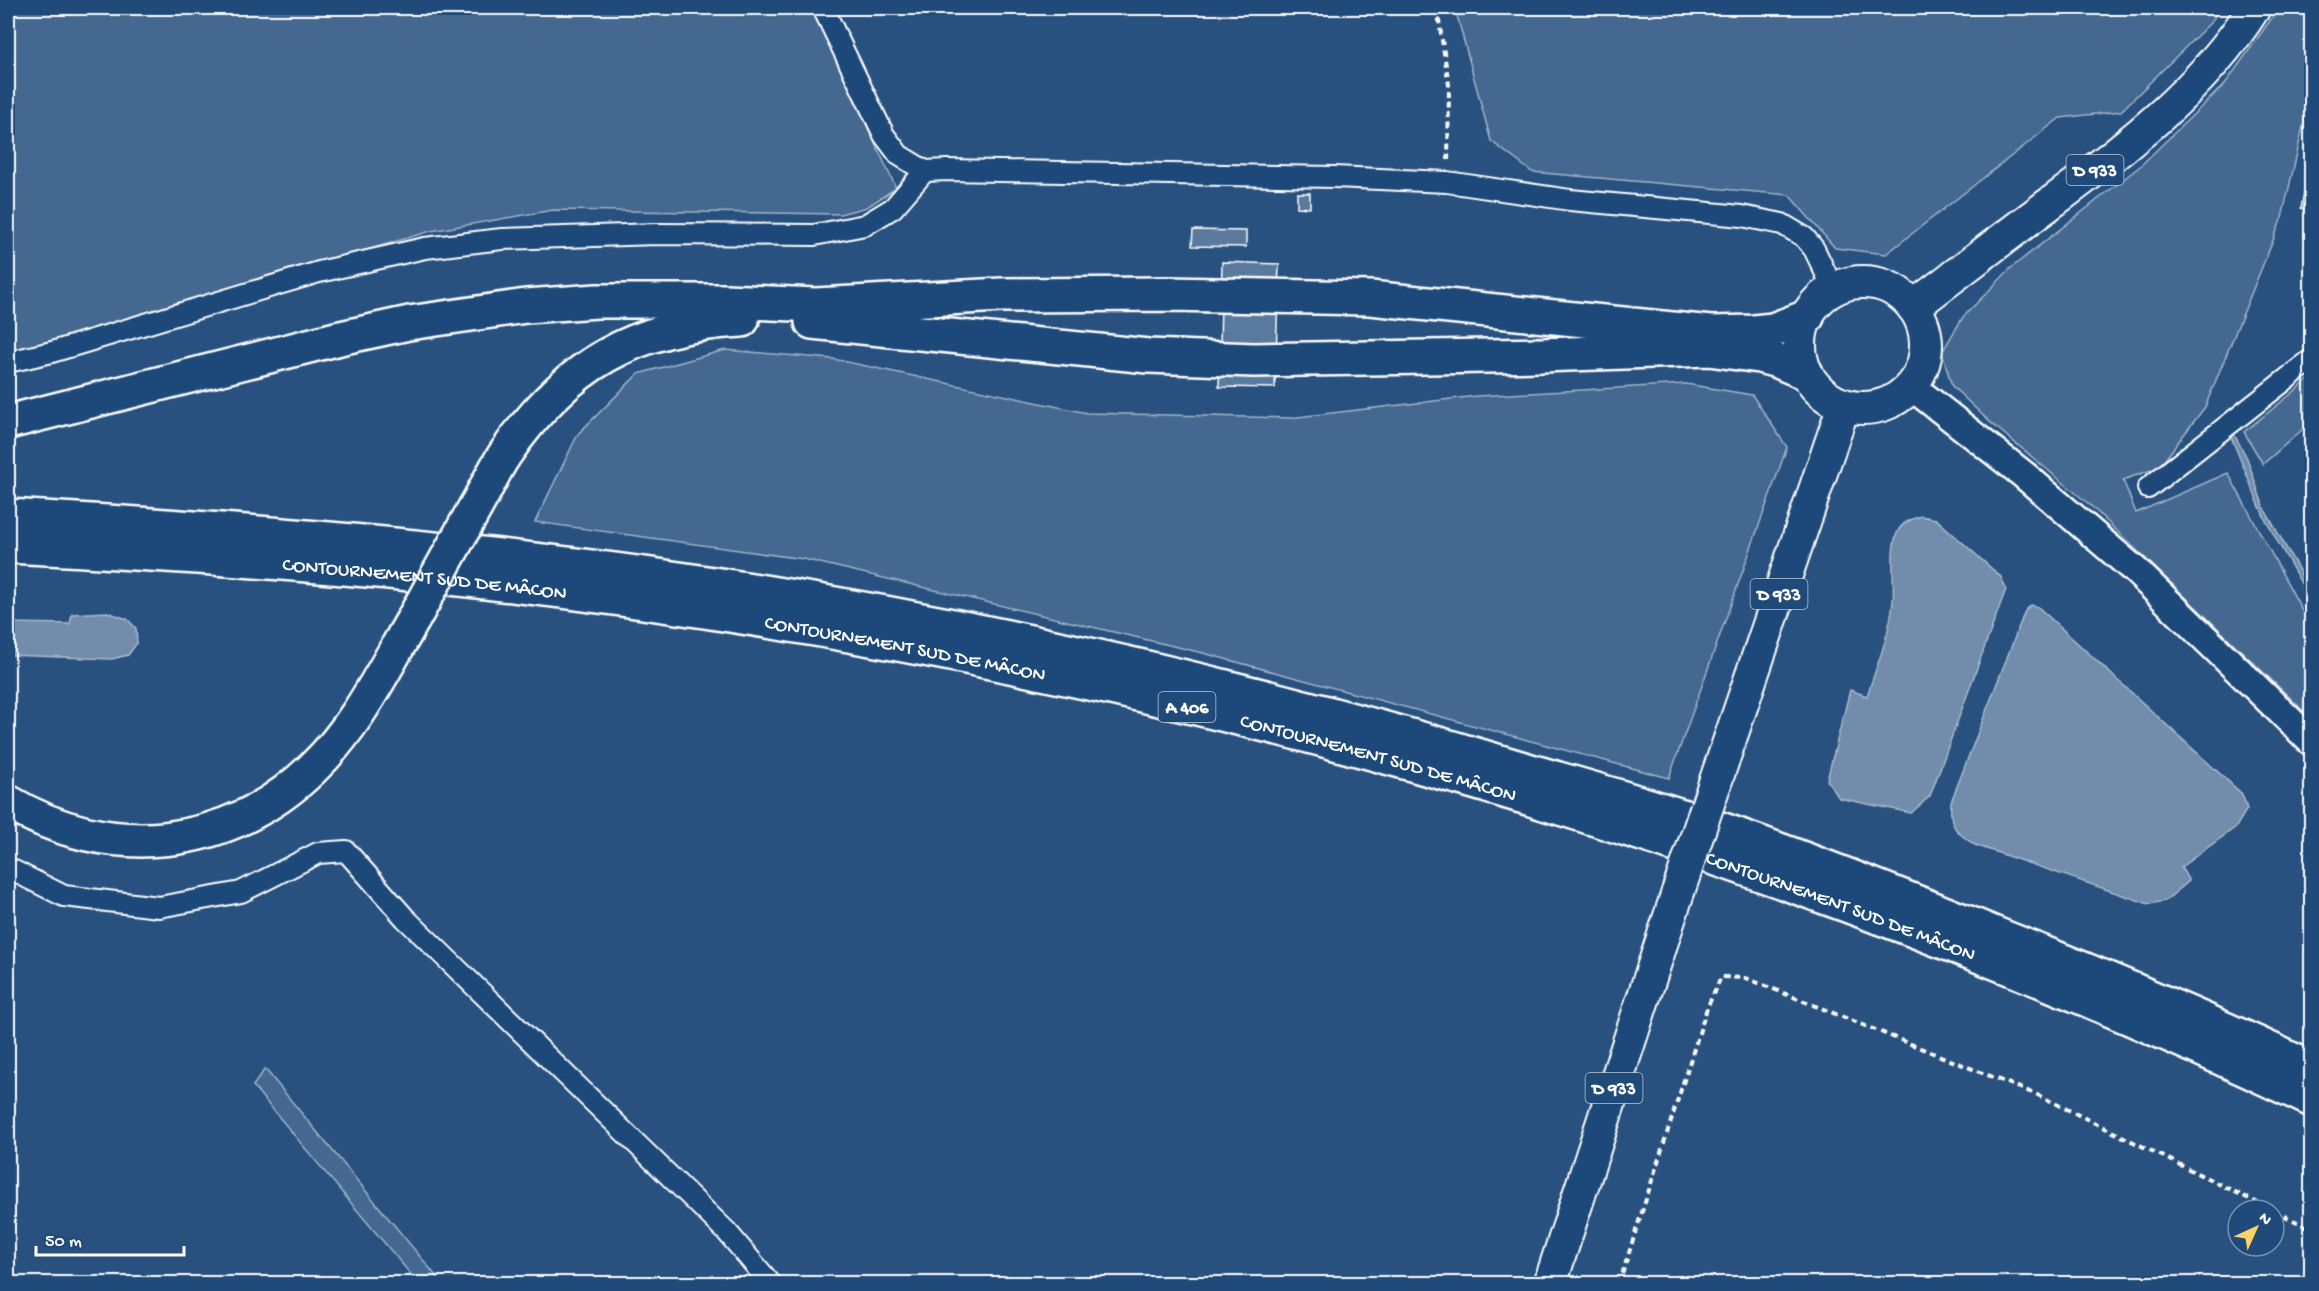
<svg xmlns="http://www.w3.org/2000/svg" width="2319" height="1291" viewBox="0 0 2319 1291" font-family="'Gochi Hand',sans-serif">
	<rect width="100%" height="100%" fill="#28517f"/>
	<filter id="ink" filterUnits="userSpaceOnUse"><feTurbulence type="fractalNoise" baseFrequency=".0167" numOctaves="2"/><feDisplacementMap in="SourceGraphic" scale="12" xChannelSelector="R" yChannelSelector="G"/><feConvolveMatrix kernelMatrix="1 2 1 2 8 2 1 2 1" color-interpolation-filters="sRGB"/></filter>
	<g filter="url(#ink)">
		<g fill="#446890" stroke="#a2b4c8" stroke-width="1.5">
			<polygon points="8,8 812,8 896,188 867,207 840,214 553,210 431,231 54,342 8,353"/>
			<polygon points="1455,8 2221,8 2210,23 2121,111 2060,118 1886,254 1835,248 1789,195 1532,172 1491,141"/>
			<polygon points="2279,8 2312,8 2311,92 2282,218 2205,407 2159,467 2123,480 2136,513 2228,473 2311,627 2311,718 2089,504 1991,423 1952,386 1942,352 1963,317 2011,268 2139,167 2225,84"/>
			<polygon points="725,350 833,359 1087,413 1289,418 1477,396 1686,384 1752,395 1787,447 1669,778 1203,653 803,559 535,522 578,434 638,374"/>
			<polygon points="2311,378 2311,422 2263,464 2244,432"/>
			<polygon points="265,1069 442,1283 418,1283 253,1086"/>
		</g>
		<g fill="#718dab" stroke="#aabbcd" stroke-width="1.5">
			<polygon points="2234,434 2247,458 2264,508 2311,592 2311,601 2265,519 2231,437"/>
			<path d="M1921,516L1936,519L2001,577L2006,589L1930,796L1911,813L1839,798L1827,780L1850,690L1867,696C1877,665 1890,634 1893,601C1895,581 1889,548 1898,531C1903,522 1912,519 1921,516Z"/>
			<path d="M2031,605L2038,607L2242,794L2247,809L2236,827L2181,867L2189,881L2165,901L2149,904L1975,845C1955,832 1949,826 1951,802L2025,611Z"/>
			<polygon points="107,612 127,619 136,628 137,643 128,655 112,659 8,655 8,623 70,624 72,614"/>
		</g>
		<g fill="#5a7a9d" stroke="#fff" stroke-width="1.5">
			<polygon points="2309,169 2312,169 2312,211 2301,208"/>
			<polygon points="1297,193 1310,193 1310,208 1297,207"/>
			<polygon points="1193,230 1246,231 1246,247 1192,246"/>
			<polygon points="1222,262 1279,264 1275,388 1219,387"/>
		</g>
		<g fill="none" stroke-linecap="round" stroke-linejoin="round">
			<defs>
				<g id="minor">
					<polyline points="823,8 884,135 899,155 925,171 947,170 1334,177 1447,182 1570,200 1742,216 1782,224 1804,237 1814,249 1834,290"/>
					<polyline points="8,362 52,352 319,272 425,248 502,239 657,234 814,235 865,225 893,208 925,171"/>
					<polyline points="2148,488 2312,359"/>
					<polyline points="8,868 64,896 159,907 241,892 318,853 346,851 405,918 448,960 727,1232 771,1284"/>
				</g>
				<polyline id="secondary" points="1911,386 2024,475 2136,571 2312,742"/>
				<g id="primary">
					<circle cx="1863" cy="345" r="63"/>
					<path d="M1913,307C1958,273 2002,239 2048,205C2124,149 2203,89 2254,8"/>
					<polyline points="1715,783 1844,405"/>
					<polyline points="1550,1284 1678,892"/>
				</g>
				<g id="motorway">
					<polyline points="812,322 1148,356 1254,360 1541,355 1709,349 1759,356 1778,361 1806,373"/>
					<polyline points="8,422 340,338 409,323 526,306 597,301 725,301 816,305 1002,295 1168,294 1370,298 1711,333 1754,332 1773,330 1807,317"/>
					<path d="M476,506C486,489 494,470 505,454C566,365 635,325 742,320"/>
					<path d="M8,516C223,528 438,545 652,575C945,616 1234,682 1517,767C1582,786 1648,804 1712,826C1810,860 1907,898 2003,937C2107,978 2211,1021 2312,1069"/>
					<path id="s1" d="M8,546C167,554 327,564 486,582C1116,654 1738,829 2312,1100"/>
					<path d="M8,802C108,862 229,851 313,768C357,726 384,669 414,618"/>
				</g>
			</defs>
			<use href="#minor" stroke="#fff" stroke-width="24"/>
			<use href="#secondary" stroke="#fff" stroke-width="32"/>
			<use href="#primary" stroke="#fff" stroke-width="36"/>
			<use href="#motorway" stroke="#fff" stroke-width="38"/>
			<g stroke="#fff" stroke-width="4" stroke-dasharray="6 4.5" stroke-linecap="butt">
				<polyline points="1437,8 1449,85 1448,164"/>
				<polyline points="2274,1211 2312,1229"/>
				<polyline points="1619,1284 1707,1008 1721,977 1746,978 2040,1096 2272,1210"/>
			</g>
			<use href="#minor" stroke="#1f4a7a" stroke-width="20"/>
			<use href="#secondary" stroke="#1f4a7a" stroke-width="27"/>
			<use href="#primary" stroke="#1f4a7a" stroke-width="32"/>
			<use href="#motorway" stroke="#1f4a7a" stroke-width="33"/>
			<defs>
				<polyline id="primary-bridge" points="1678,892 1715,783"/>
				<polyline id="motorway-bridge" points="414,618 476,506"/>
			</defs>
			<use href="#primary-bridge" stroke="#fff" stroke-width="36" stroke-linecap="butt"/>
			<use href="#motorway-bridge" stroke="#fff" stroke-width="38" stroke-linecap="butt"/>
			<use href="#primary-bridge" stroke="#1f4a7a" stroke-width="32"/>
			<use href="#motorway-bridge" stroke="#1f4a7a" stroke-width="33"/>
		</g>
	</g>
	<g text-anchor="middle" stroke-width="5" stroke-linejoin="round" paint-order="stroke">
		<g fill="#1f4a7a" stroke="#bcc9d7" stroke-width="1.5">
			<rect x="2066.5" y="155" width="57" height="30" rx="4.5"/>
			<rect x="1750.5" y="579" width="57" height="30" rx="4.5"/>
			<rect x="1158.5" y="692" width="57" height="30" rx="4.5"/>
			<rect x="1585.5" y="1073" width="57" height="30" rx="4.5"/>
		</g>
		<g font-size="18" font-weight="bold" fill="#fff">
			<text x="2095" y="176">D 933</text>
			<text x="1779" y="600">D 933</text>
			<text x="1187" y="713">A 406</text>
			<text x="1614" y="1094">D 933</text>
		</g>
		<g font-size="20" fill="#fff" stroke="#1f4a7a">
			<text dy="7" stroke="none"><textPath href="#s1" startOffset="418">CONTOURNEMENT SUD DE MÂCON</textPath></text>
			<text dy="7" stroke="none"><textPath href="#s1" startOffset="904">CONTOURNEMENT SUD DE MÂCON</textPath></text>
			<text dy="7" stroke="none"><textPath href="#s1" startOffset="1390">CONTOURNEMENT SUD DE MÂCON</textPath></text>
			<text dy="7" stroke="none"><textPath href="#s1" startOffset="1876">CONTOURNEMENT SUD DE MÂCON</textPath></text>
		</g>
	</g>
	<rect width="2319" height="1291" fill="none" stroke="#1f4a7a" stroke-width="30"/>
	<rect x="15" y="15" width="2289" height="1261" fill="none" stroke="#fff" stroke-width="2" filter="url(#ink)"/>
	<g transform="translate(2256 1228) rotate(45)"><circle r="28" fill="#1f4a7a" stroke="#7992af" stroke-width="1.5"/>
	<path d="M0-4.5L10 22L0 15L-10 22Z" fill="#ffd166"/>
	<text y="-9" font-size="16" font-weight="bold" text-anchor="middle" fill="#ffffff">N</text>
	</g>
	<path d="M36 1246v9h148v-9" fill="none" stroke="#ffffff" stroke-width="3"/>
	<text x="45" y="1246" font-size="18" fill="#ffffff" stroke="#1f4a7a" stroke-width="4.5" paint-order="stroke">50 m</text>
</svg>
